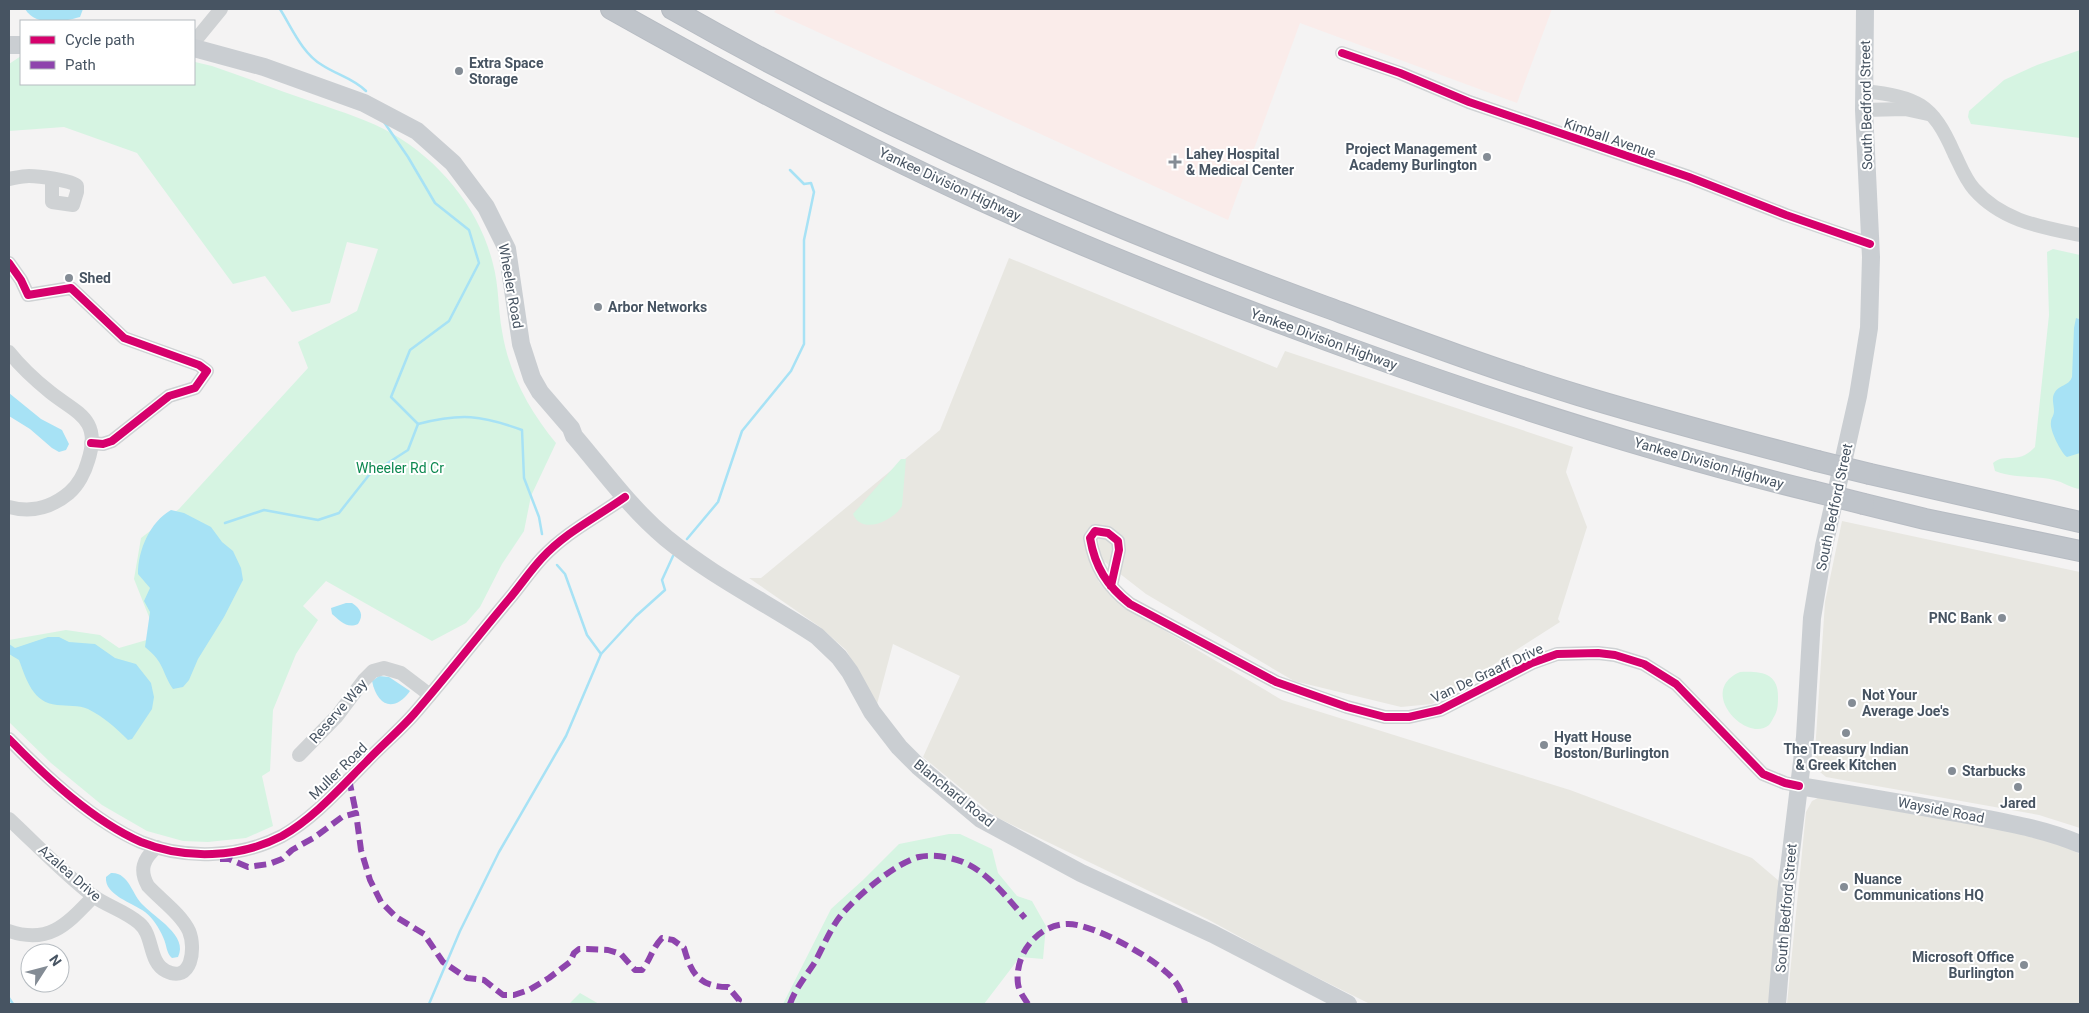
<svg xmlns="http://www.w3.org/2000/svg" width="2089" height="1013" viewBox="0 0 2089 1013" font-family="Roboto,sans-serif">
	<rect width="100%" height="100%" fill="#f4f3f3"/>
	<g fill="#e8e7e1">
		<polygon points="1009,258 1277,368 1285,351 1573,447 1566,472 1587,527 1558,619 1560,622 1432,704 1401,707 1294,681 1146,594 1101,559 1098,538 1088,558 1099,582 1110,595 1133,612 1282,700 1570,790 1752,858 1779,881 1769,1004 1370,1004 1282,960 1209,920 996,817 923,757 960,676 893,644 877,704 846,650 820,627 749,578 761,578 940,430"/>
		<polygon points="1842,521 2080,572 2080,828 2039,815 1826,777 1814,767 1825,602"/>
		<polygon points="1822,796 2046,838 2080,854 2080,1004 1787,1004 1806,812 1812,801"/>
	</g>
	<polygon fill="#faecea" points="777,9 1552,9 1517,103 1300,23 1228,220 774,12"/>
	<g fill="#d6f4e2">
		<polygon points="2080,50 2080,138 1971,124 1968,117 1969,111 2004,80 2037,65"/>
		<path d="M21,56V84H194L195,62L212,66C247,78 281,91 316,103C342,112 369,120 393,134C441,162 480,210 493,264C499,286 498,309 502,331C509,374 529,410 556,443L531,496L524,531L502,564L480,607L466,623L432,641L326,581L303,606L318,620L296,654L273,710L270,771L262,776L273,826L246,838L208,842L183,841L147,831L102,805L51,763L9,722V640L66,630L100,635L119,648L157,637L134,579L141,538L179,509L308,368L298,342L357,311L378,249L347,242L330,303L292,312L265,276L233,284L137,153L64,127L9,131V64Z"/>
		<path d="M2053,249L2080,255V489C2071,488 2063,482 2054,480C2035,475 2015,479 1995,471L1993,463C2006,452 2017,466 2035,447L2049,315L2047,252Z"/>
		<path d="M901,459H906L902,506C894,520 862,536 853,514Z"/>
		<path d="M1740,672C1761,671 1778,673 1778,696C1778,703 1778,709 1775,715C1773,718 1771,723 1769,725C1747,744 1696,691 1740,672Z"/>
		<polygon points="949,834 960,834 992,849 998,873 1017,896 1032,901 1046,926 1043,959 1020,957 984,1004 783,1004 831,909 863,880 899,844"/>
		<polygon points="580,993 599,1004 569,1004"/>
	</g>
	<g fill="#a7e2f5">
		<path d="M25,9H83L80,17C63,22 36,27 25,9Z"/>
		<path d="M2076,318L2079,319L2080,329V453L2067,457C2061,453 2049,429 2051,422C2051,418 2054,416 2054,411C2054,404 2051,398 2055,392C2059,385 2069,386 2072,377L2074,328Z"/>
		<polygon points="9,393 41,419 62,430 69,444 66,450 59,452 52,448 30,429 9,416"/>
		<path d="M171,510L184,513L211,527L222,542L233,551L241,568L243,580L224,617L198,659L189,680L183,687L173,689C161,671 165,663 145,647L150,612L144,601L150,588L138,574C138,550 150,522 171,510Z"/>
		<path d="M346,603H352C361,609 364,615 358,624C347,629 340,621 332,614L331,608Z"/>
		<path d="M48,637H59L69,642L95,644L115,658L136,664L151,683L154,697L152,709L132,739L128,740C116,728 104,717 88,709C79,705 67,706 57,705C33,703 26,679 19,660L9,654V644L15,648Z"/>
		<path d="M379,676L389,677L410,691C394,713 377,706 372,681Z"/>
		<path d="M111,873C129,872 132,895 143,905C154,917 189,936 178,957L172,958C166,953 167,945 163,937C159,928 153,918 145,912C133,903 104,895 106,877Z"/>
	</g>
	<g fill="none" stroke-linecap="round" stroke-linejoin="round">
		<g stroke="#a7e2f5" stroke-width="2.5">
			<path d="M280,9C292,28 302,53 322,65C337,75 353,78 366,91"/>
			<polyline points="384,122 408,157 435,203 469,230 479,263 449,321 410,350 391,397 418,424"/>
			<path d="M418,424C461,413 481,415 522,430L524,478L539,517L542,534"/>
			<polyline points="225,523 264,510 318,520 339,513 369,475 408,450 418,424"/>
			<polyline points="687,539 718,502 742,431 791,371 804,344 804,240 814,192 811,183 804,184 790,170"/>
			<polyline points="557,565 565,574 587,635 601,654"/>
			<polyline points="9,998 13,1004"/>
			<polyline points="429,1004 460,931 499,852 566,736 601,654 636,616 665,590 662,580 673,556"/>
		</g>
		<defs>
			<g id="highway">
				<path d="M611,9C730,76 851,141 976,198C1099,254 1224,303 1351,349C1502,404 1656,453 1812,491"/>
				<path d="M672,9C881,128 1101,225 1326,307C1410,338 1493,369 1578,395C1657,419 1737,440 1817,461"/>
				<polyline points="1870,474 2080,522"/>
				<polyline points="1864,504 1925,519 2080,551"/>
			</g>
		</defs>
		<use href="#highway" stroke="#b7bcc3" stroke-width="22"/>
		<g stroke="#cfd2d4" stroke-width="14">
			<polyline points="194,42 221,9"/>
			<polyline points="1342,53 1400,73 1469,102 1689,177 1786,215 1870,244"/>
			<path d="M1864,91C1917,97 1932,103 1954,153C1960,165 1965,179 1974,189C2002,221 2041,227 2080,235"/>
			<polyline points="1864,110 1905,109 1928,114"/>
			<path d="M9,179C15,178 22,176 29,176C38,176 71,180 77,186V192L73,205L52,202V179"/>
			<polyline points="9,263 21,280 28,295 71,288 124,338 199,365 207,371 195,388 169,396 112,441 103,444 91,443"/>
			<path d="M9,352C21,367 35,380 50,392C76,413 102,418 88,461C85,472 78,485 69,493C51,508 31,513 9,507"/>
			<path d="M1111,586L1119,550L1118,541L1108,533L1095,531L1090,538C1095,567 1107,586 1130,604L1276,682L1347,707L1385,717H1409L1440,710L1532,663L1557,654L1598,653L1615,655L1644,664L1676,684L1763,774L1785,783L1799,786"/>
			<path d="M9,739C46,777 93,821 141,842C185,860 240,858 282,836C314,818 340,788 366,762C382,745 399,731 414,714C447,676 477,637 509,599C520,586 530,571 542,558C566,532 597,517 625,497"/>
			<polyline points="299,755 337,716 364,680 373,671 384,668 401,673 430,695"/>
			<path d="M9,819C36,844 63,873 93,896C107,906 125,911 139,923C154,935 148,962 166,971C192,984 196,948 189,931C181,914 161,900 148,886C139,870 143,859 157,847"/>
			<path d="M9,931C50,945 68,923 94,896"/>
		</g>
		<g stroke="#caced2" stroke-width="18">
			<polyline points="9,45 21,45"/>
			<path d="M194,48L264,67L364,103L417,131L453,163L486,207L507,249L521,344L532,378L540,392L571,428L574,436C604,471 631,509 666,538C712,576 767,603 817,636L839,657L850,672L872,712L899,747L918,766L981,819L1081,873L1213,934L1348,1004"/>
			<path d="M1799,786C1854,795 1908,804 1962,814C2002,822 2042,828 2080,844"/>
			<polyline points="1777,1004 1786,893 1805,737 1812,618 1824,546 1858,396 1869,328 1871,257 1864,110 1865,9"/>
		</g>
		<use href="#highway" stroke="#bfc4ca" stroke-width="20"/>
		<defs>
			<g id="highway-bridge">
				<polyline points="1817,461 1870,474"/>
				<polyline points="1812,491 1864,504"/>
			</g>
		</defs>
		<use href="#highway-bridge" stroke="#b7bcc3" stroke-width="22" stroke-linecap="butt"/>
		<use href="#highway-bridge" stroke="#bfc4ca" stroke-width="20"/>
		<g stroke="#8e44ad" stroke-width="6" stroke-dasharray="12 6" stroke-linecap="butt">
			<polyline points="349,779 356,813"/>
			<path d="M220,859H229L248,867L269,864L282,859L292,850L315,837L342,817L356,813L361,850L370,880L381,902L396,917L424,934L443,962L467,978L484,980L503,995H514L529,990L549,978L570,962L574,953L579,949H587L608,950L621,954L635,970H642C651,959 651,950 662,938L673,940L684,948C691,973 699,987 728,987L739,1000L737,1004"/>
			<path d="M790,1004C795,989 806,976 815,962C823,947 832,925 843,913C858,895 897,862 919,857C933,854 950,857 963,862C989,873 1007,898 1025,918"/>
			<path d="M1028,1004C1024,998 1019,991 1018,984C1014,954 1038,924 1068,924C1093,924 1148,955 1166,972C1176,980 1183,992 1185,1004"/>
		</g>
		<defs>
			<g id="cycleway">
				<polyline points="1342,53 1400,73 1469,102 1689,177 1786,215 1870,244"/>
				<polyline points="9,263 21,280 28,295 71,288 124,338 199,365 207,371 195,388 169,396 112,441 103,444 91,443"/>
				<path d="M1111,586L1119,550L1118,541L1108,533L1095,531L1090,538C1095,567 1107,586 1130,604L1276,682L1347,707L1385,717H1409L1440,710L1532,663L1557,654L1598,653L1615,655L1644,664L1676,684L1763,774L1785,783L1799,786"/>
				<path d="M9,739C46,777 93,821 141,842C185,860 240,858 282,836C314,818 340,788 366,762C382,745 399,731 414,714C447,676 477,637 509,599C520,586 530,571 542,558C566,532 597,517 625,497"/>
			</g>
		</defs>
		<use href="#cycleway" stroke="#fff" stroke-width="11"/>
		<use href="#cycleway" stroke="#d6006c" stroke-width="8"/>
	</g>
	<g fill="#848c95" stroke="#fff" stroke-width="2">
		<circle cx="459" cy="71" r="5"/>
		<circle cx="1487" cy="157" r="5"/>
		<path d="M1172.5 154.5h5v5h5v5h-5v5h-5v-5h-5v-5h5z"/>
		<circle cx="69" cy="278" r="5"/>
		<circle cx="598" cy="307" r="5"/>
		<circle cx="2002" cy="618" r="5"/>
		<circle cx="1852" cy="703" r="5"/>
		<circle cx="1846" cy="733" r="5"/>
		<circle cx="1544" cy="745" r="5"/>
		<circle cx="1952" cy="771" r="5"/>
		<circle cx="2018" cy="787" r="5"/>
		<circle cx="1844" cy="887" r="5"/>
		<circle cx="2024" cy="965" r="5"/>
	</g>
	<g text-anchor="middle" stroke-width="4" stroke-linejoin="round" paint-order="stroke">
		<g font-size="14" font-weight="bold" fill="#475462" stroke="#fff" text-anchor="start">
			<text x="469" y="68">Extra Space<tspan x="469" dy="16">Storage</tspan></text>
			<text x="1477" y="154" text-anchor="end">Project Management<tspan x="1477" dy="16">Academy Burlington</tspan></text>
			<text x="1186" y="159">Lahey Hospital<tspan x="1186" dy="16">&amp; Medical Center</tspan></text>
			<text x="79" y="283">Shed</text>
			<text x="608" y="312">Arbor Networks</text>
			<text x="1992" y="623" text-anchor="end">PNC Bank</text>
			<text x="1862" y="700">Not Your<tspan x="1862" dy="16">Average Joe's</tspan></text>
			<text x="1554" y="742">Hyatt House<tspan x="1554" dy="16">Boston/Burlington</tspan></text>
			<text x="1846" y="754" text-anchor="middle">The Treasury Indian<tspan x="1846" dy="16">&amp; Greek Kitchen</tspan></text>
			<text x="1962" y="776">Starbucks</text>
			<text x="2018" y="808" text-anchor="middle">Jared</text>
			<text x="1854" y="884">Nuance<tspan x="1854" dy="16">Communications HQ</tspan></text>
			<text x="2014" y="962" text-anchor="end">Microsoft Office<tspan x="2014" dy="16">Burlington</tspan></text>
		</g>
		<g font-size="14" fill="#475462" stroke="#fff">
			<text transform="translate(1866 105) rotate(-91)" y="5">South Bedford Street</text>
			<text transform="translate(1610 138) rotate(19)" y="5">Kimball Avenue</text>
			<text transform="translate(950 184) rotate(25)" y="5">Yankee Division Highway</text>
			<text transform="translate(511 286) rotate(80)" y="5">Wheeler Road</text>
			<text transform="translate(1324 339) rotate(20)" y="5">Yankee Division Highway</text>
			<text transform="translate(1709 463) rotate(16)" y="5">Yankee Division Highway</text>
			<text transform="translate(1834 507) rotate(-78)" y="5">South Bedford Street</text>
			<text transform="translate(1487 673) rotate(-25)" y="5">Van De Graaff Drive</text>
			<text transform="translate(338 711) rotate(-49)" y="5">Reserve Way</text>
			<text transform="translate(338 771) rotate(-44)" y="5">Muller Road</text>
			<text transform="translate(954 793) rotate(39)" y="5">Blanchard Road</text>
			<text transform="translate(1941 810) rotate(11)" y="5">Wayside Road</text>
			<text transform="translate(70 873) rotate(41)" y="5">Azalea Drive</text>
			<text transform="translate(1786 908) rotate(-85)" y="5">South Bedford Street</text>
		</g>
		<g font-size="14" fill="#0d8850" stroke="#fff">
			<text x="400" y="473">Wheeler Rd Cr</text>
		</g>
	</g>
	<rect width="2089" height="1013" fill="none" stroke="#475462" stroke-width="20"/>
	<rect x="20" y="20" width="175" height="65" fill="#ffffff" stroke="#b5bbc0"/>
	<rect x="30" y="36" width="25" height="8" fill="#d6006c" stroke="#b5bbc0"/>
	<text x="65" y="45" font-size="15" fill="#475462">Cycle path</text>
	<rect x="30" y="61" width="25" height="8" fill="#8e44ad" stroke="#b5bbc0"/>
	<text x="65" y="70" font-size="15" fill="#475462">Path</text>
	<g transform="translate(45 968) rotate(54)"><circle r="24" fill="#ffffff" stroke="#b5bbc0"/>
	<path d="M0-4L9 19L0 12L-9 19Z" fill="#848c95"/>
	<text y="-8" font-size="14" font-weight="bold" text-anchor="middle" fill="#475462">N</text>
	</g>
</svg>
